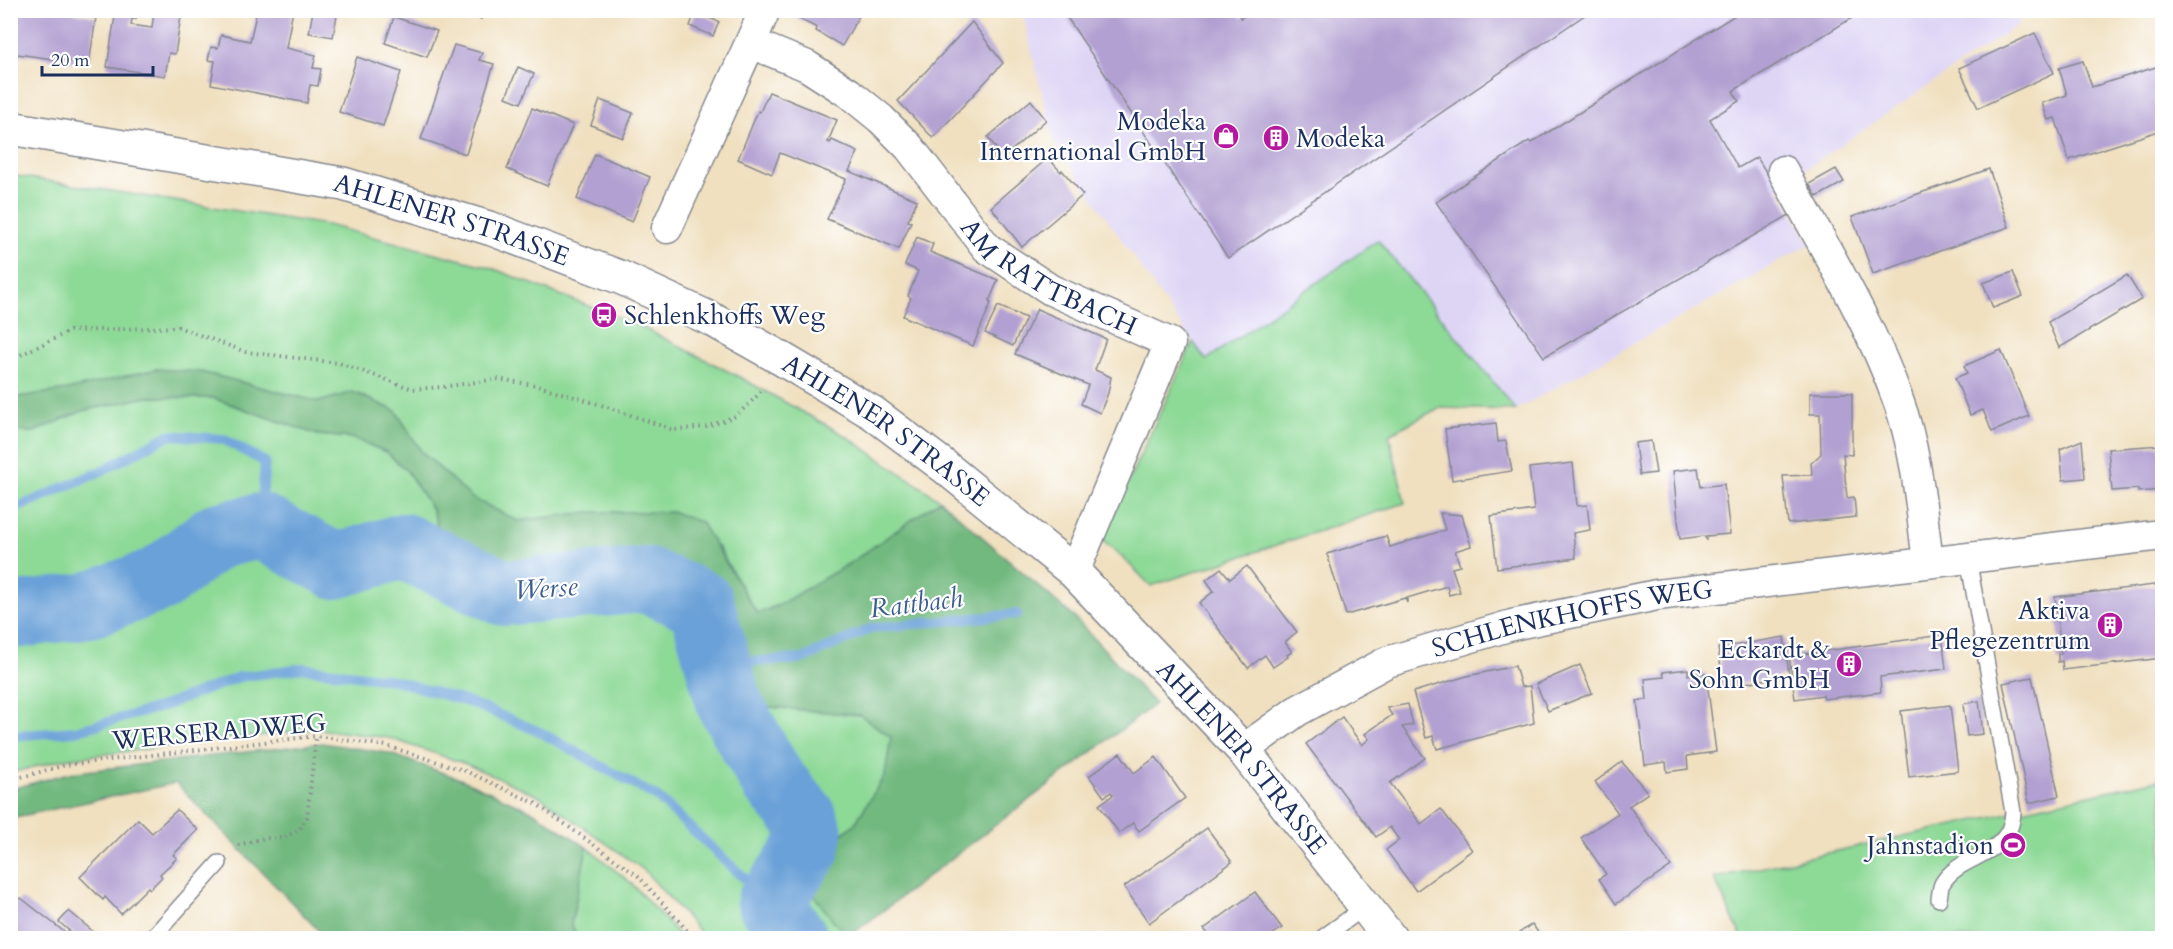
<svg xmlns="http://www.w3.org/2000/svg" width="2173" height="949" viewBox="0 0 2173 949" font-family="Cardo,serif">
	<rect width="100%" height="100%" fill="#fff"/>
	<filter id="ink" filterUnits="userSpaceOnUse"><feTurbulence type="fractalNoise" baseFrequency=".0167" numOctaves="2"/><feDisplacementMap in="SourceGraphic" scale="12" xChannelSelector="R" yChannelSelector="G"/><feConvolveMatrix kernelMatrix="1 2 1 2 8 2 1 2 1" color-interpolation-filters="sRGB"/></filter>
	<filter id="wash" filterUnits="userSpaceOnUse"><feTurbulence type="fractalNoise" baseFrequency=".008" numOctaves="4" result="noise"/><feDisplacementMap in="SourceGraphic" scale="24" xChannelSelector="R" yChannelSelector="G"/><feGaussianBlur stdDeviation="1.35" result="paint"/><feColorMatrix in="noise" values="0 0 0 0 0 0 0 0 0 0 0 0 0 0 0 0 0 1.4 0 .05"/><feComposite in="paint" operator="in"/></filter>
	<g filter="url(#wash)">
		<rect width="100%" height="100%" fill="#f0e0c0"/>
		<polygon fill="#ded5f5" points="2013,10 2020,23 1778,188 1810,244 1516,410 1378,241 1205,360 1054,142 1022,11"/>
		<g fill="#8dd996" stroke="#54847a" stroke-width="1.5">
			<path d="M10,175L327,225L489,267L642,327L743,379L846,436L940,500C883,540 822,588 757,614L718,547L590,512L518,521L472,498L421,451L396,411L353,392L319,402L201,372L11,398Z"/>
			<polygon points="1378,240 1516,410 1439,408 1389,434 1405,503 1151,586 1116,551 1101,540 1193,342 1206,360"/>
			<polygon points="147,397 213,398 318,435 353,438 386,452 407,471 432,509 440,534 609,572 665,568 699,584 725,626 743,691 758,706 860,715 892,737 885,775 856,822 824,852 802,880 847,938 705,938 644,870 539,796 466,764 389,738 316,729 64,759 11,773 11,431 34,432 82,411"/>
			<polygon points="2162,779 2162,938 1742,938 1714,878"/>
			<polygon points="587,847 631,883 682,938 579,938 571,924"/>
		</g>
		<g fill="#72b97f" stroke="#46746e" stroke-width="1.5">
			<polygon points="156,369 201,372 319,402 353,392 396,411 421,451 472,498 518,521 590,512 673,512 701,522 757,613 777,606 850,563 940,500 1074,617 1155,704 847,938 802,880 824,852 856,822 885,775 891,737 860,715 758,706 743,691 725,626 699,584 666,568 519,582 485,576 435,546 440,534 432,509 407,471 386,452 353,438 318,435 213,398 147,397 82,411 34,432 11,431 11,398 67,390"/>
			<polygon points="322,743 388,753 463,780 534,812 587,847 571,924 579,938 326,938 176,783 11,818 11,789 69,773"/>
		</g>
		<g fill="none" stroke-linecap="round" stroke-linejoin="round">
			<g stroke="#6ba1d8" stroke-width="10">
				<polyline points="10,508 21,506 101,471 169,435 223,439 265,462 260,526"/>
				<polyline points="719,663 802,659 872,628 1017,614"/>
				<polyline points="10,736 75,731 161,707 239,677 303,668 394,680 471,703 540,732 657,797 770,902"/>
			</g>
			<polyline stroke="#6ba1d8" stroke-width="66" points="10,614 21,615 89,605 160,579 216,536 260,526 336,566 403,546 504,593 646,580 701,603 729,703 772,779 804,817 810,833 807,849 770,902 795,938"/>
		</g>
		<g id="blocks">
			<g fill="#b2a0d2">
				<polygon points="10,10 62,10 96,17 89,64 10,53"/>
				<polygon points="116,10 138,10 136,19 132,19 131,25 152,28 154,10 182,10 175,54 169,53 165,76 107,67"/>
				<polygon points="257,10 293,10 286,48 316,55 313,68 321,69 318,86 310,85 307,103 211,84 215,61 208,60 211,47 218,48 221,35 250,41"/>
				<polygon points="313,10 338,10 333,37 309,33"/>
				<polygon points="456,10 485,10 481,19"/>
				<polygon points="801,10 862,10 842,46 816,31 817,28 797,18"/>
				<polygon points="1062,10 1236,10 1241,18 1254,10 1592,10 1228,258"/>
				<polygon points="1743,10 1865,10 1733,91 1739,101 1710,119 1738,168 1757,157 1791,214 1544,357 1436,202 1529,141 1531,143"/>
				<polygon points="695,12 719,22 713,36 690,26"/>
				<polygon points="394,17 437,31 427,57 385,43"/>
				<polygon points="972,22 1003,63 933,138 898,101"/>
				<polygon points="2035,33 2054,73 1978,108 1959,68"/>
				<polygon points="454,45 482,53 479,60 494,64 466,154 421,139"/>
				<polygon points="357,57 401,72 383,126 339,112"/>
				<polygon points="2083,61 2092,87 2156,67 2162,88 2162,130 2069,160 2055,118 2048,120 2042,103 2067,95 2059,68"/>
				<polygon points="518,67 534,74 521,103 506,97"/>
				<polygon points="769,92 837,120 828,142 830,143 832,140 858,152 849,171 917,200 908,221 911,222 899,249 827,219 846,179 780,153 772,174 738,159 758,111 760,112"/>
				<polygon points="600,100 633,113 623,138 591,125"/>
				<polygon points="1031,100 1046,120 1003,158 988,137"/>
				<polygon points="532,108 573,125 547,186 507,169"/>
				<polygon points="595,154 650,177 632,222 577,199"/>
				<polygon points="1048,158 1061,172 1062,170 1083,195 1022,247 991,207"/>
				<polygon points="1836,169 1844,182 1817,197 1809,184"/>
				<polygon points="1989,169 2009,227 1873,274 1852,217"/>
				<polygon points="917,237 933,244 930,252 998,280 989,302 991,303 973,346 903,316 911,298 908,296 918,271 905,265"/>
				<polygon points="2013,272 2023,296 1993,308 1983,283"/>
				<polygon points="2127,275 2142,299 2059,348 2048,322"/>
				<polygon points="998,306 1026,318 1013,346 985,333"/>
				<polygon points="1037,309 1106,339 1095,370 1111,377 1108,393 1100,413 1081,404 1088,385 1015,354"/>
				<polygon points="2001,350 2029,416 1992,432 1983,410 1970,415 1955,378 1967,373 1964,366"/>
				<polygon points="1810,393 1852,393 1852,455 1843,454 1847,498 1854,497 1856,517 1788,524 1783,476 1812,475 1811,463 1821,454 1820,414 1810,414"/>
				<polygon points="1496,423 1498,442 1506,441 1512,471 1452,480 1445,429"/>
				<polygon points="2082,440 2085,478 2063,480 2060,449"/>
				<polygon points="1651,441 1656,473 1639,475 1635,443"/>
				<polygon points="2160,445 2162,490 2138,492 2138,489 2112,491 2108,449"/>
				<polygon points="1573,463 1577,506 1587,505 1590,530 1573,533 1576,558 1497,568 1491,516 1534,510 1529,468"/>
				<polygon points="1698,468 1701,487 1724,484 1730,534 1706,536 1706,539 1704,536 1680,539 1673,471"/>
				<polygon points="1440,513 1462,515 1471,546 1455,551 1460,566 1452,568 1460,592 1449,595 1447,586 1407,598 1407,603 1405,598 1346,615 1327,554 1386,536 1390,547 1445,530"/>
				<polygon points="1247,566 1297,632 1285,642 1292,652 1287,655 1288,657 1273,667 1265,655 1248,668 1199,603 1214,591 1206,580 1221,568 1230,579"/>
				<polygon points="2162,584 2162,658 2063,670 2062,661 2058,662 2058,654 2061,654 2055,597"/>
				<polygon points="1942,635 1946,669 1880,677 1881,692 1824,699 1823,695 1795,699 1789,656"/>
				<polygon points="1784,637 1789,675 1724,687 1718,648"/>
				<polygon points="1580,665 1592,693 1548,711 1536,684"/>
				<polygon points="1515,666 1521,687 1530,686 1534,723 1437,749 1433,736 1426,738 1413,692 1467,676"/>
				<polygon points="1688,669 1688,675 1706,673 1716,752 1687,756 1688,769 1667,772 1666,762 1645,765 1637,701 1647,700 1645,679 1664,677 1663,672"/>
				<polygon points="2032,677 2059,796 2029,803 2003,683"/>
				<polygon points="1979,701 1983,734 1967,736 1963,704"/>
				<polygon points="1408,704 1413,725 1402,727 1425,758 1390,783 1421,824 1441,809 1472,850 1416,891 1386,850 1399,840 1390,827 1376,837 1306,744 1342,717 1362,745 1369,739 1365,734 1392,715 1387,708"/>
				<polygon points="1950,705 1958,771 1909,777 1901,711"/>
				<polygon points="1120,753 1134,773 1156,757 1185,798 1139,831 1133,823 1119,833 1099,805 1113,795 1111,792 1104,797 1089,776"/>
				<polygon points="1622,762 1648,793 1629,806 1671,866 1616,904 1599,879 1606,874 1581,838 1618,813 1595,782"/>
				<polygon points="177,810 198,830 173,855 177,858 160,874 162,877 150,889 148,887 121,914 105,897 103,900 80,877 138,819 152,833"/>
				<polygon points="1207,828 1232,862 1149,923 1124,887"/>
				<polygon points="1255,892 1282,928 1267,938 1211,938 1204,929"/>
				<polygon points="21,898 72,938 10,938 10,911"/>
				<polygon points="69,911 96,934 92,938 78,938 59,922"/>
				<polygon points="1532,924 1542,938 1512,938"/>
			</g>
		</g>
	</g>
	<g filter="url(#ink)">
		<use href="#blocks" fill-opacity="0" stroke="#86888f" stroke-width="1.5"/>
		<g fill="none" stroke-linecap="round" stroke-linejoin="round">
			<defs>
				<g id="service">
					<path d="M1939,899C1940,894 1940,888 1942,884C1960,852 2011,859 2013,812L1968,558"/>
					<polyline points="152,938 219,863"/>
					<polyline points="1322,938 1365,907"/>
				</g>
				<g id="minor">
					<path id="s1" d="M751,43L807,66L849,93L881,119L909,147L987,248L1051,290L1170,343L1074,572"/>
					<path d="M1783,171C1823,246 1869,319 1898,400C1917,451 1921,508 1928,562"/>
					<polyline points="667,228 765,10"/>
					<path id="s2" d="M1243,750L1297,711L1387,662L1512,625L1657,595L2162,535"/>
				</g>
				<g id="secondary">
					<path id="s3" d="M10,128L343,184L492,229L622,278L713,320L782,359L873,413L945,467L1074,572L1243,750L1390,938"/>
				</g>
			</defs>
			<use href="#service" stroke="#86888f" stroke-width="18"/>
			<use href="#minor" stroke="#86888f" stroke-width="33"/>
			<use href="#secondary" stroke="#86888f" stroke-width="36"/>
			<g stroke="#86888f" stroke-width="4" stroke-dasharray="1.5 4.5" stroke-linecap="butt">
				<polyline points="10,360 70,331 178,327 246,352 339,363 413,389 443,387 497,379 535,385 598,404 674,430 706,427 736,416 757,396 763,388"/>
				<polyline points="10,780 66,765 316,736 387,746 463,770 535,803 638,876 694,938"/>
				<polyline points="238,845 264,838 283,838 299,830 307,817 316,736"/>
			</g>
			<use href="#service" stroke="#fff" stroke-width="15"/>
			<use href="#minor" stroke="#fff" stroke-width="30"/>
			<use href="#secondary" stroke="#fff" stroke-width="33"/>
		</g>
	</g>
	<defs>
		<symbol id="shop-disc" viewBox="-11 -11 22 22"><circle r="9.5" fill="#b5179e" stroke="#fff"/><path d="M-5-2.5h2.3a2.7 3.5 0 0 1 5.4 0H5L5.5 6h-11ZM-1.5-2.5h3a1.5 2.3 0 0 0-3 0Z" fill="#fff"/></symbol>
		<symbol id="building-disc" viewBox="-11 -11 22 22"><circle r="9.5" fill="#b5179e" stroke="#fff"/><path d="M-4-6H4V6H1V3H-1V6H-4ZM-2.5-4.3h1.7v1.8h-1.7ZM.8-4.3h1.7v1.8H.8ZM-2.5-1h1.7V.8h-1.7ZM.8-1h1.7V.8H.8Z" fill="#fff"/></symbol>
		<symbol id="bus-disc" viewBox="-11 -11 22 22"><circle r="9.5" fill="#b5179e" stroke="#fff"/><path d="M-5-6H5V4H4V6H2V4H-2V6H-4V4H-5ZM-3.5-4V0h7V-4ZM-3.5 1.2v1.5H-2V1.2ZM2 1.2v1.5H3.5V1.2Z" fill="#fff"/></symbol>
		<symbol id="stadium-disc" viewBox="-11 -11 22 22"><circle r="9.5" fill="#b5179e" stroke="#fff"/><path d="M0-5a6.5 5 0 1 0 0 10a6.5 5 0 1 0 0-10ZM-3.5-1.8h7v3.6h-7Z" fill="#fff"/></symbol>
	</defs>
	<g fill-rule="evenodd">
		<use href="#shop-disc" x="1211" y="121" width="30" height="30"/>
		<use href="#building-disc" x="1261" y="123" width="30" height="30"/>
		<use href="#bus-disc" x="589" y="300" width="30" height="30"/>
		<use href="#building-disc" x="2095" y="610" width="30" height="30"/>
		<use href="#building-disc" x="1834" y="649" width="30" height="30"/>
		<use href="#stadium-disc" x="1998" y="830" width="30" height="30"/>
	</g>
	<g text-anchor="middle" stroke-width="4.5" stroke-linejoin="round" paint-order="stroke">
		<g font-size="26" fill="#1b2f5e" stroke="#fff" text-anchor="end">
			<text x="1206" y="130">Modeka<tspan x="1206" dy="30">International GmbH</tspan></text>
			<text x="1296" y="147" text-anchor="start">Modeka</text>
			<text x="624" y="324" text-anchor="start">Schlenkhoffs Weg</text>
			<text x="2090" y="619">Aktiva<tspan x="2090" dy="30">Pflegezentrum</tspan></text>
			<text x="1830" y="658">Eckardt &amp;<tspan x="1830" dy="30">Sohn GmbH</tspan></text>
			<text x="1994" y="854">Jahnstadion</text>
		</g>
		<g font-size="26" fill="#1b2f5e" stroke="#fff">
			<text dy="9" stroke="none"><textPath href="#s3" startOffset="452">AHLENER STRASSE</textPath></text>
			<text dy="9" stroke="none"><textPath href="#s1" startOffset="387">AM RATTBACH</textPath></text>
			<text dy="9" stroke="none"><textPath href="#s3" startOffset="938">AHLENER STRASSE</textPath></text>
			<text dy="9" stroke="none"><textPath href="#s2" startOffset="360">SCHLENKHOFFS WEG</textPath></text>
			<text transform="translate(219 731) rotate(-5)" y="9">WERSERADWEG</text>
			<text dy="9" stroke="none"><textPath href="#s3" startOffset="1424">AHLENER STRASSE</textPath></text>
		</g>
		<g font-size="27" font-style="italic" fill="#3b5d8f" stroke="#fff">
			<text transform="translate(546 588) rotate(-4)" y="9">Werse</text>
			<text transform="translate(916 603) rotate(-7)" y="9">Rattbach</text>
		</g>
	</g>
	<rect width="2173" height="949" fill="none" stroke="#fff" stroke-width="36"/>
	<path d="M42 66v9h111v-9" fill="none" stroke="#1b2f5e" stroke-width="3"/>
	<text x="51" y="66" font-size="18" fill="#1b2f5e" stroke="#ffffff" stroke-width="4.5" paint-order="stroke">20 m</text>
</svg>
